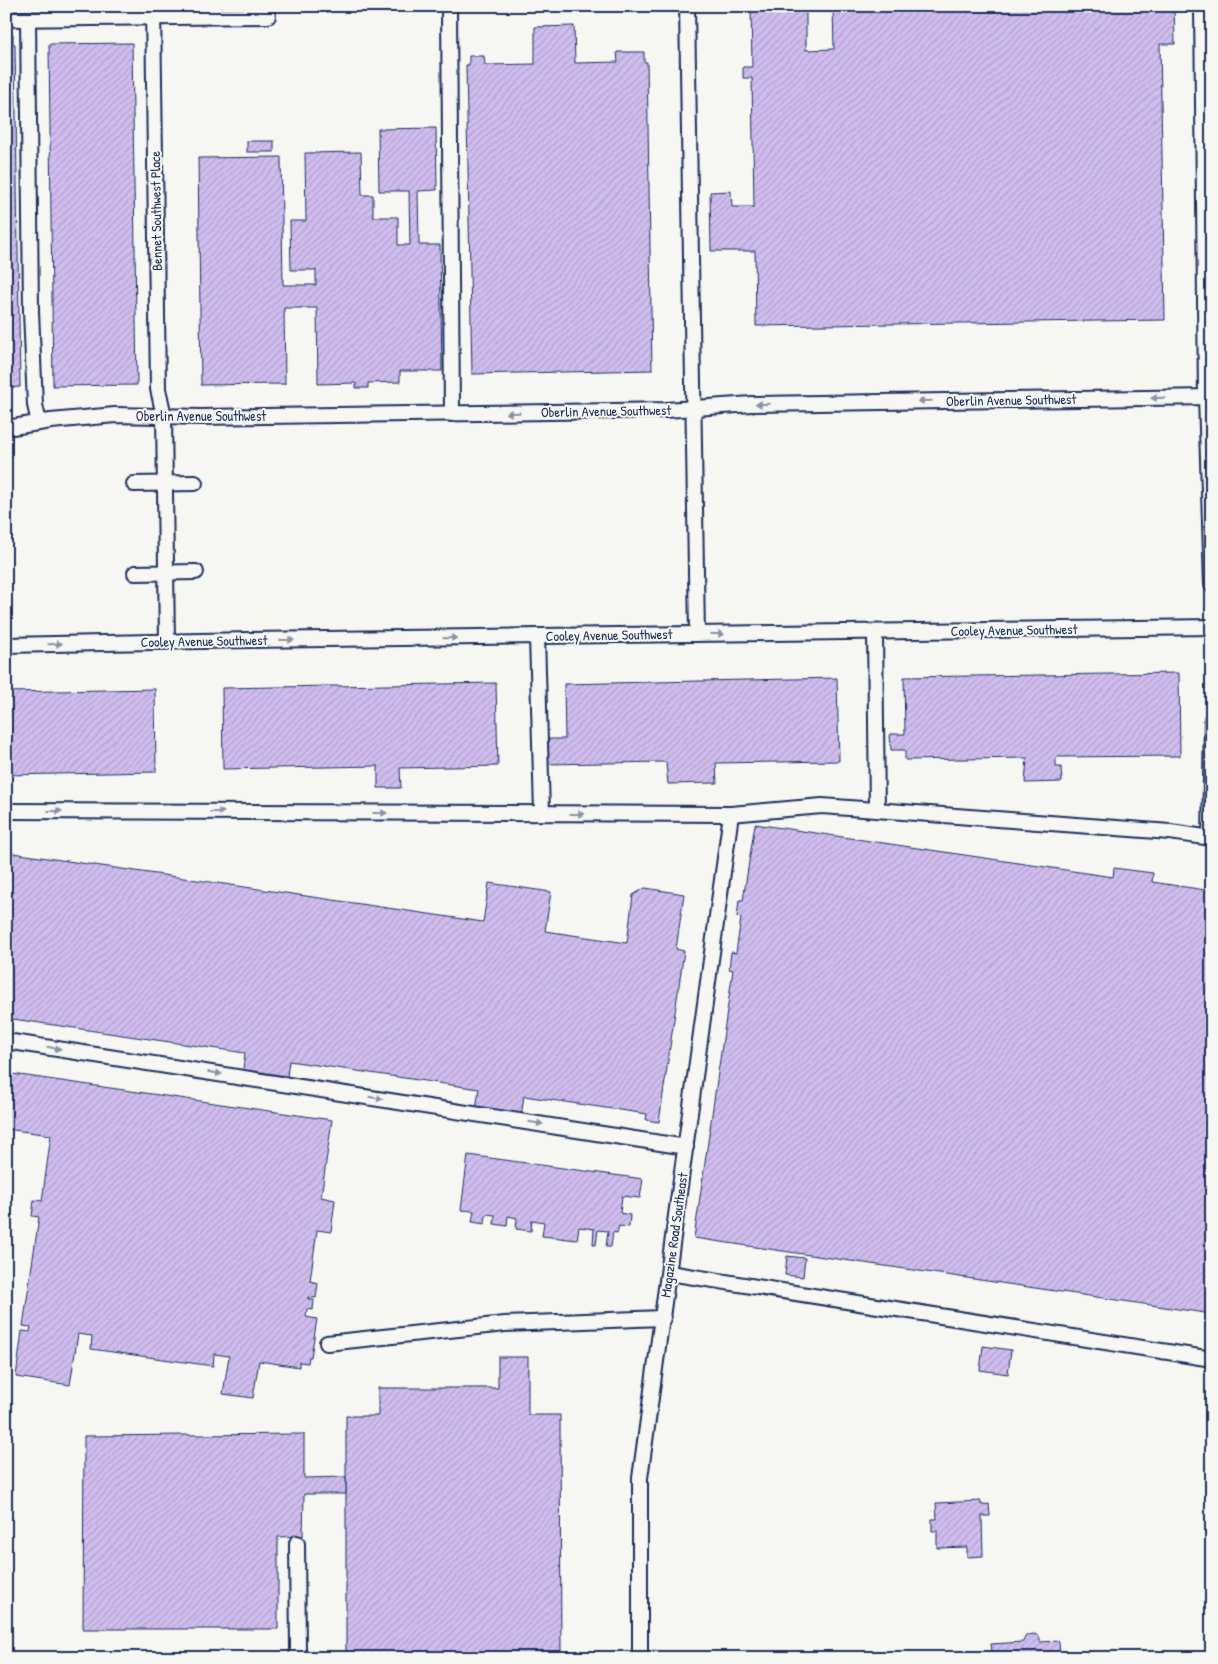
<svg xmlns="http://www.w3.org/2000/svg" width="1218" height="1664" viewBox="0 0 1218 1664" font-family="'Patrick Hand',sans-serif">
	<defs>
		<pattern id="building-hatch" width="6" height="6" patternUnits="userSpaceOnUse" patternTransform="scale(1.25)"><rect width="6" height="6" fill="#cfbdee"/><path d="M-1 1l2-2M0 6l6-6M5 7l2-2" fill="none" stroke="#b1a3ce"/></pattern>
	</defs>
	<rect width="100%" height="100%" fill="#f6f6f2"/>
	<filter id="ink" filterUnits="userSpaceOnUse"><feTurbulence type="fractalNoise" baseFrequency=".02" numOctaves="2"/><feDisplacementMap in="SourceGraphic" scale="10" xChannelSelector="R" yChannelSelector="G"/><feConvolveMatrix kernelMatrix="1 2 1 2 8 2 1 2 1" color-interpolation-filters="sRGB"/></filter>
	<g filter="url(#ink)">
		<g fill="url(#building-hatch)" stroke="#1b2f5e">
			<polygon points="751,6 806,6 806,50 834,49 833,6 1174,6 1175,44 1160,44 1165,320 756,326 755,251 711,251 710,192 731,191 732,207 754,207 752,78 743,78 743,67 752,67"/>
			<polygon points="574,26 575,63 618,62 617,52 644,52 644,62 647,62 652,370 472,374 466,65 469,65 469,56 484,56 485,65 535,64 535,27"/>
			<polygon points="6,35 13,35 13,44 15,44 20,387 6,388"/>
			<polygon points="132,43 137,385 53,386 49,44"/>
			<polygon points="436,128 437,190 418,191 419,245 440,245 442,371 400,371 400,382 368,383 368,388 356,388 356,383 318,384 317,308 284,308 285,384 201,385 198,158 281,157 283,285 316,285 316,270 291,270 290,221 306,221 305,153 361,152 362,195 373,195 373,217 398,217 398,245 410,245 409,191 379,191 378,129"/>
			<rect x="247" y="141" width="27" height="11"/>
			<polygon points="1179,673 1180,756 1056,757 1056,767 1061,767 1062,782 1025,783 1027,758 905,760 905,750 891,750 890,734 905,734 904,677"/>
			<polygon points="837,678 839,761 716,763 717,783 668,784 666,762 545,764 545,739 565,739 564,684"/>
			<polygon points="496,683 498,766 400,768 401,788 378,788 378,766 223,769 222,688"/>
			<polygon points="155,689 156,772 6,775 6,692"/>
			<polygon points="755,824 1113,877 1114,868 1153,873 1152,882 1212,891 1212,1314 694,1238 733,970 729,969 731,952 736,953 741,918 737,917 739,900 743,900"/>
			<polygon points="6,852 483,922 489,883 551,892 545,931 627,943 633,895 645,888 684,894 676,949 684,951 659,1122 646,1120 647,1114 524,1096 521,1117 476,1109 479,1089 289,1061 286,1084 242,1077 245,1053 6,1018"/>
			<polygon points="6,1073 332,1120 321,1197 335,1200 331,1232 317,1230 310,1281 318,1283 316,1298 308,1297 308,1299 314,1300 313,1310 307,1309 306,1317 317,1319 311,1357 309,1357 308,1363 299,1362 299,1367 259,1361 253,1398 223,1394 229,1356 214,1354 213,1366 91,1349 92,1336 78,1334 70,1385 16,1377 22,1331 30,1332 31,1327 23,1326 39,1217 32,1216 34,1200 42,1201 51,1135 6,1129"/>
			<polygon points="468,1155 643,1179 640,1198 622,1196 620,1213 630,1215 629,1227 619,1226 617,1233 613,1232 611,1247 606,1247 608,1231 598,1230 596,1245 593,1244 594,1229 579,1227 577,1240 542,1236 544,1222 532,1220 531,1231 516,1229 517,1218 508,1216 507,1226 494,1224 495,1215 486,1214 485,1224 472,1222 474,1211 461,1210"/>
			<polygon points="787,1256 805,1258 803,1277 785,1275"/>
			<polygon points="983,1346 1011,1350 1008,1374 980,1370"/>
			<polygon points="498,1357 528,1357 528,1415 560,1415 561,1658 346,1658 346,1416 378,1416 378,1388 498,1388"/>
			<polygon points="304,1434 304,1478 346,1477 346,1494 304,1494 303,1536 278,1537 278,1629 83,1629 84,1436"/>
			<polygon points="981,1501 981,1505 989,1504 990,1516 982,1516 983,1556 967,1557 967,1547 937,1548 937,1531 932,1531 932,1519 937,1519 936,1503"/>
			<polygon points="1035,1634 1040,1638 1040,1642 1059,1641 1060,1658 988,1658 988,1652 992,1652 991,1644 1023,1642 1026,1635"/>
		</g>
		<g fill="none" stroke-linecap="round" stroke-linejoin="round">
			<defs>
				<g id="lane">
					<polyline points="153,6 158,389 164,416 167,641"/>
					<polyline points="449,6 452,414"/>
					<polyline points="687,6 697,634"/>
					<polyline points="1202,6 1206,397 1212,585"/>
					<polyline points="6,19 268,16"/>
					<polyline points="28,19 31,311 35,405 39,423"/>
					<polyline points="6,428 51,421 115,415 201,417 615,411 666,410 752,404 1212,397"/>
					<polyline points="134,484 195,483"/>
					<polyline points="135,573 196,572"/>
					<polyline points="875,632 877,810"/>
					<polyline points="537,636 542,813"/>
					<polyline points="6,645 250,640 1212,627"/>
					<polyline points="6,811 731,814 822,806 1170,832 1212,838"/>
					<polyline points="1210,838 1212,719"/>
					<polyline points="6,1041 686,1147"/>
					<polyline points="669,1273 1212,1359"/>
					<polyline points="327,1343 505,1324 663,1318"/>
					<polyline points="296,1658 298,1650 297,1543"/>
					<polyline points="640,1658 640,1478 731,814"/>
				</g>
			</defs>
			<use href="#lane" stroke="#1b2f5e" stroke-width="18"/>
			<use href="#lane" stroke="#f6f6f2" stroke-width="14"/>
		</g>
		<defs><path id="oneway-solid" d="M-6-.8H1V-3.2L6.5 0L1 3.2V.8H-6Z" transform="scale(1.25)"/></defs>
		<g fill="#8892a8">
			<use href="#oneway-solid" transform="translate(1158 398) rotate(179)"/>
			<use href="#oneway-solid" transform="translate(925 401) rotate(179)"/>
			<use href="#oneway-solid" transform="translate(763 404) rotate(179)"/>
			<use href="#oneway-solid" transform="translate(513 413) rotate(179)"/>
			<use href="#oneway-solid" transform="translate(717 634)"/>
			<use href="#oneway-solid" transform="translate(450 638) rotate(-1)"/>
			<use href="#oneway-solid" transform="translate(287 640)"/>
			<use href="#oneway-solid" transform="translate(55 644) rotate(-1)"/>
			<use href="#oneway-solid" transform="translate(55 811)"/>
			<use href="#oneway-solid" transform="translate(217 812)"/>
			<use href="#oneway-solid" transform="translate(380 813)"/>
			<use href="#oneway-solid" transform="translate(577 814)"/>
			<use href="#oneway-solid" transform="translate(54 1048) rotate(9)"/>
			<use href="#oneway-solid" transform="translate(215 1073) rotate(9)"/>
			<use href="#oneway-solid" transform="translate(376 1098) rotate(9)"/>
			<use href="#oneway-solid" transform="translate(536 1123) rotate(9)"/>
		</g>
	</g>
	<g text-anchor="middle" stroke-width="4" stroke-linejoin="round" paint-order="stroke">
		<g font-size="14" fill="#1b2f5e" stroke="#f6f6f2">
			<text transform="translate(156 211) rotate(-91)" y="5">Bennet Southwest Place</text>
			<text transform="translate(1011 400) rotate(-1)" y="5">Oberlin Avenue Southwest</text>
			<text transform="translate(606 411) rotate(-1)" y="5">Oberlin Avenue Southwest</text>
			<text x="201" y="421">Oberlin Avenue Southwest</text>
			<text transform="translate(1014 630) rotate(-1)" y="5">Cooley Avenue Southwest</text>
			<text transform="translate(609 635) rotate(-1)" y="5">Cooley Avenue Southwest</text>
			<text transform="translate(204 641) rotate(-1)" y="5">Cooley Avenue Southwest</text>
			<text transform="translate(674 1235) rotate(-82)" y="5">Magazine Road Southeast</text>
		</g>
	</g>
	<rect width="1218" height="1664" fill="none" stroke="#f6f6f2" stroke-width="25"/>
	<rect x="12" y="12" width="1193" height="1639" fill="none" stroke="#1b2f5e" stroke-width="2" filter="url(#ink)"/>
</svg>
